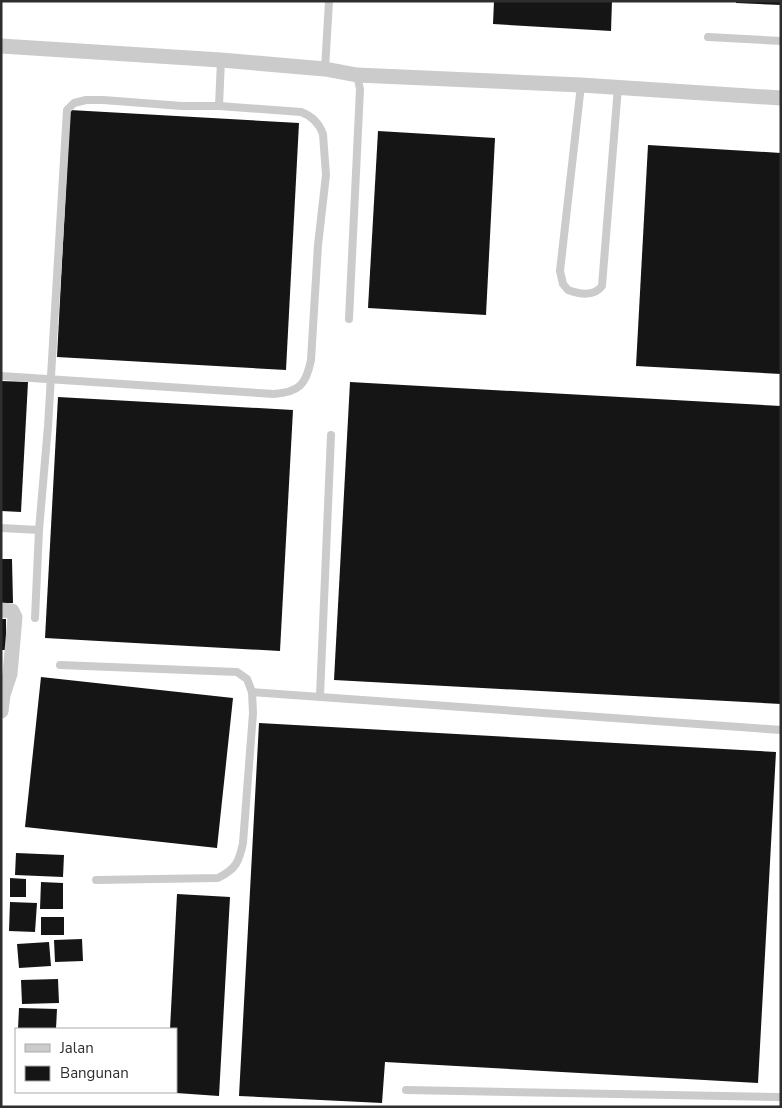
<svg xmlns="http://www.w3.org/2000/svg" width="782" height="1108" viewBox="0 0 782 1108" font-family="'Nunito Sans',sans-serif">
	<rect width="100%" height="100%" fill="#fff"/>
	<g fill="#151515">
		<polygon points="494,1 612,1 611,31 493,24"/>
		<polygon points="736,1 781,1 781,5 736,3"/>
		<polygon points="70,110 299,123 286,370 57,357"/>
		<polygon points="378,131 495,138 486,315 368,308"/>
		<polygon points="648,145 781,153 781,374 636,366"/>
		<polygon points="1,381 28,382 21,512 1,511"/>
		<polygon points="350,382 781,406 781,704 334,680"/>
		<polygon points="58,397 293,410 280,651 45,638"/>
		<polygon points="1,559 12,559 13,603 1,603"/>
		<rect x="1" y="619" width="5" height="31"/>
		<polygon points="41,677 233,698 217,848 25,827"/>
		<polygon points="259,723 776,752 758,1083 385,1062 382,1103 239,1096"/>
		<polygon points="16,853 64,855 63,877 15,875"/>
		<polygon points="10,878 26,879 26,897 10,897"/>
		<polygon points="41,882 63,883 63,909 40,909"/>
		<polygon points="177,894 230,897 219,1096 176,1093 176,1029 170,1029"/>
		<polygon points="10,902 37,903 35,932 9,931"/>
		<rect x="41" y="917" width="23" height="18"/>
		<polygon points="82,939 83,961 55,962 54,940"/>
		<polygon points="49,942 51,966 19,968 17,944"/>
		<polygon points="58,979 59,1003 22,1004 21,980"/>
		<polygon points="19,1008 57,1009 56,1029 18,1029"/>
	</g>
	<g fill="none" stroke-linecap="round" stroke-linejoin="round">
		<g stroke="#cbcbcb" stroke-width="8">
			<polyline points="708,37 781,41"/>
			<polyline points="325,69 329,1"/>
			<path d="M581,85L560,271L563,284L568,290C579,294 594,297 602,286L618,87"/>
			<polyline points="349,319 360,89 357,75"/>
			<path d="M1,376L274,394C299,392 306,385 311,360L318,245L326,175L323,134C319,123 312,116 301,112L219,106"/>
			<polyline points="1,528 39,530"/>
			<polyline points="35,618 39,530 48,426 67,110 74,103 86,100 103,100 182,106 219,106 221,60"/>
			<path d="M60,665L237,672L247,679L252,692L253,713L243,843C239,862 236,869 218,878L96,880"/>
			<polyline points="252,692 781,730"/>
			<polyline points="320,696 331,435"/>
			<polyline points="406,1090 781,1097"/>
		</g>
		<g stroke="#cbcbcb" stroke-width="15">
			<polyline points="1,46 221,60 325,69 357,75 581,85 781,98"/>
			<polyline points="1,610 12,611 15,617 10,674 3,695 1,711"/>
		</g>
	</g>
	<rect width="782" height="1108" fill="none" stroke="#2e2e2e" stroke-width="5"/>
	<rect x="15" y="1028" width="162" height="65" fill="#ffffff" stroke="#ababab"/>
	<rect x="25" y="1044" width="25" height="8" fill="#cbcbcb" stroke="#ababab"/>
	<text x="60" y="1053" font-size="15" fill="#2e2e2e">Jalan</text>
	<rect x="25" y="1066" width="25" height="15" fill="#151515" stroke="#ababab"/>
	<text x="60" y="1078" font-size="15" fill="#2e2e2e">Bangunan</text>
</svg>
